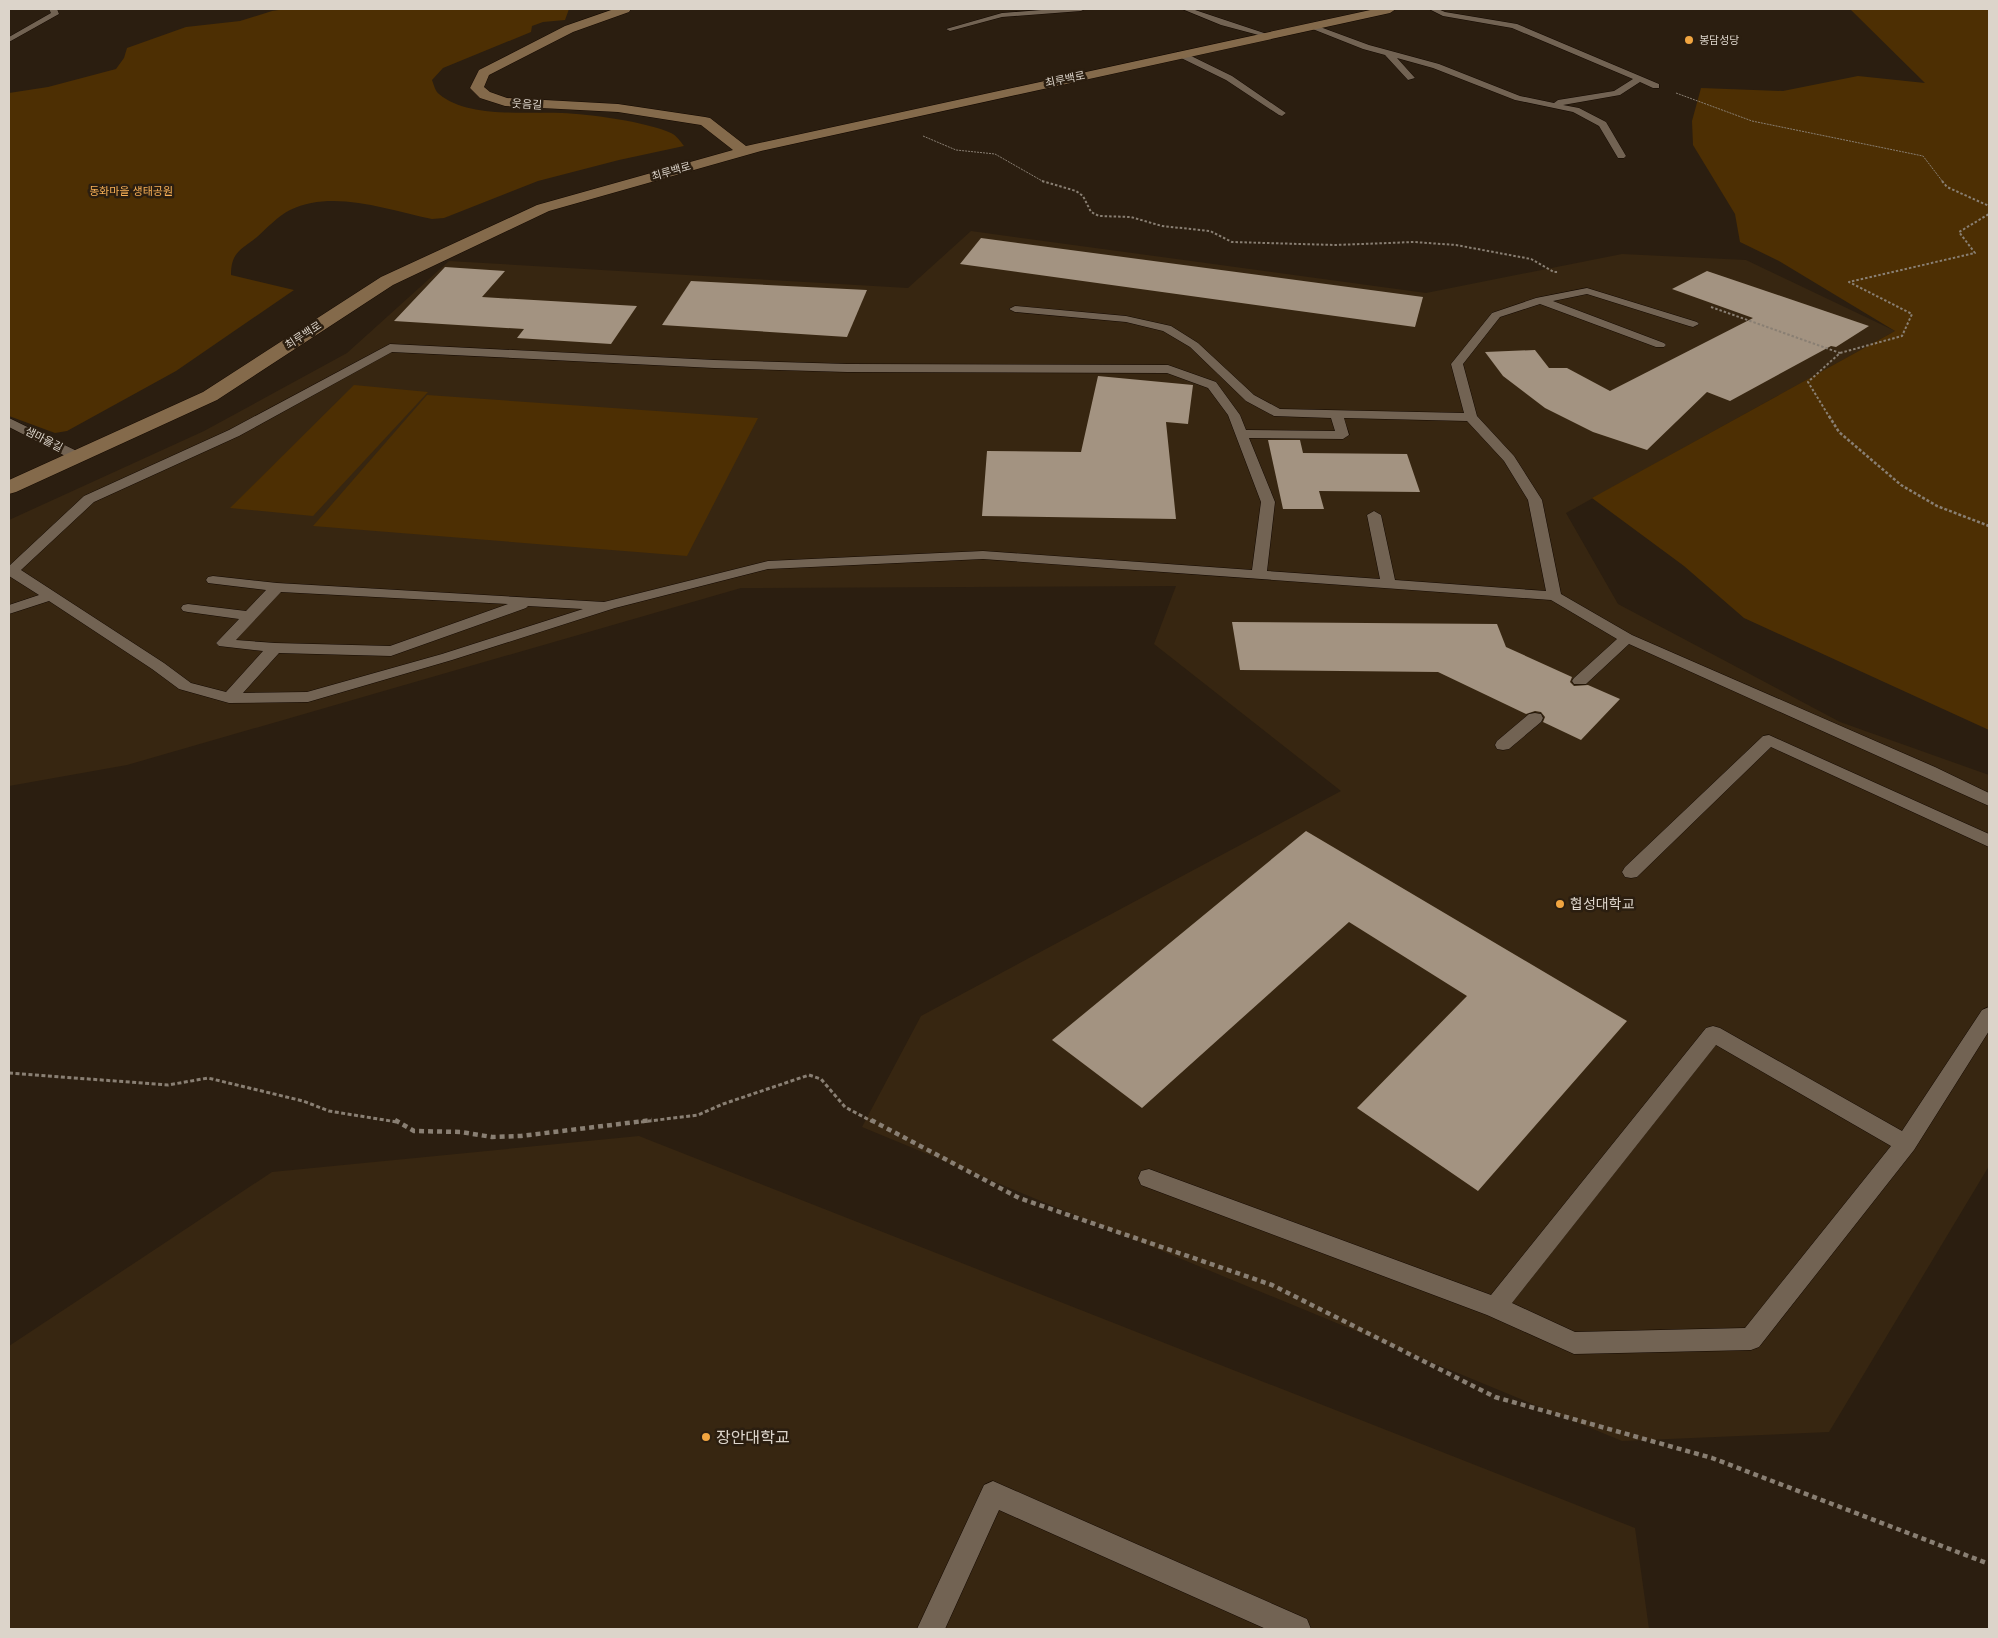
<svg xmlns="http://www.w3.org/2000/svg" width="1998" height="1638" viewBox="0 0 1998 1638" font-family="Helvetica,'Noto Sans KR',sans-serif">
	<rect width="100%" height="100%" fill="#2b1e10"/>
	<g fill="#372611">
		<polygon points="971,231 1426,293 1622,254 1746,260 1895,331 1566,513 1618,604 1840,722 1989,775 1989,1166 1829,1432 1622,1441 862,1127 921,1016 1341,791 1154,644 1176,586 741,588 127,765 9,786 9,520 204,431 347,353 449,261 908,288"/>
		<polygon points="639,1136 1635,1528 1649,1629 9,1629 9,1346 272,1172"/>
	</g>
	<g fill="#4d2f03">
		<path d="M285,9H569L565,20L543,22L532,26L531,32L443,68L432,80C434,85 435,91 439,94C469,119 525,111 562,113C588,114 648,122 671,133C676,135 681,142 684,146L619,160L538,181L444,218L432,219C387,210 334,189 290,210C278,216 267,228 257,237C241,250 231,252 231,275L294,290L176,371L67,431L55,433L9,416V93L48,87L116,69L124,58L127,48L186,27L240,21L272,11Z"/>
		<polygon points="1850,9 1989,9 1989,730 1744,618 1684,566 1592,498 1895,331 1779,261 1740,242 1735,214 1693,145 1692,121 1701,88 1783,91 1858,76 1925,83"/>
		<polygon points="354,385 428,392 313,516 230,508"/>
		<polygon points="427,395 758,418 687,556 313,526"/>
	</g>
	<g fill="#a39381">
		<polygon points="981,238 1423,297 1415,327 960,264"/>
		<polygon points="445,267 505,271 482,297 637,306 611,344 517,338 524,329 394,321"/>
		<polygon points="1707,271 1869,326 1836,347 1831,346 1730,401 1707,392 1647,450 1593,432 1545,408 1503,376 1485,352 1535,350 1549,368 1567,368 1610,391 1753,318 1672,289"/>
		<polygon points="691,281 867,290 847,337 662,325"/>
		<polygon points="1098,376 1193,385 1188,424 1166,422 1176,519 982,516 987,451 1081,452"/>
		<polygon points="1268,440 1300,440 1303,453 1407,454 1420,492 1319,491 1324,509 1283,509"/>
		<polygon points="1232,622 1497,624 1506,647 1572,677 1570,682 1574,686 1588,685 1620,699 1581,740 1543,722 1545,717 1541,712 1535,711 1526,714 1438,672 1240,670"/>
		<polygon points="1306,831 1627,1021 1478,1191 1357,1108 1467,996 1349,922 1142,1108 1052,1040"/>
	</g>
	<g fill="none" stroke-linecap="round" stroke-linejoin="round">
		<defs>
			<g id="lane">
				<polygon points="49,9 57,9 59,14 9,42 9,37 51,13"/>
				<polygon points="1054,9 1085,9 1081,11 1002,17 950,31 946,29 1002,13"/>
				<polygon points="1182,9 1192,9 1270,35 1266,37 1221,25"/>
				<polygon points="1429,9 1438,9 1445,12 1517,24 1659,84 1659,88 1653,88 1640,82 1620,95 1563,105 1579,108 1606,122 1626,156 1624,158 1618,158 1599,126 1573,112 1515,100 1433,68 1397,58 1415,78 1408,80 1385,55 1363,49 1305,26 1312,24 1369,45 1439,64 1520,96 1554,103 1558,100 1614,91 1633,79 1512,28 1443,16"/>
				<polygon points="1177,52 1183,52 1232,76 1286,113 1282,116 1279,115 1226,80 1177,56"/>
				<path d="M1587,288L1697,322L1699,324L1693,327L1689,326L1587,294L1553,301L1664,343L1666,345L1664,347H1656L1540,304L1500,317L1463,364L1477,416L1514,456L1542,500L1561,594L1632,635L1935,767L1989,793V806L1629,644L1586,684H1574L1572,681L1574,678L1617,639L1551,600L983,559L768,569L615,608L452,660L308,702L229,703L179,689L152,669L49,601L9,614V605L39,595L9,576V566L84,496L229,430L390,344L714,360L847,364L1168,365L1216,382L1240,415L1246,430L1335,431L1331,418L1274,416L1246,401L1190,347L1163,331L1126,322L1015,312L1009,309L1015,306L1126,316L1171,326L1198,343L1254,395L1280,409L1464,413L1451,364L1492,313L1536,298ZM392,352L714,368L847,372L1167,373L1208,388L1228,415L1261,502L1252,570L983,551L768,561L604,602L277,583L213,576L208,577L206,580L208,583L266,590L246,611L188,604L183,605L181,608L183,611L188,612L239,619L219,640L216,643L219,646L263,651L226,692L191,683L164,663L21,570L94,502L239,436ZM1344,418L1467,421L1504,461L1528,500L1546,591L1395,580L1381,515L1374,511L1367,515L1380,579L1267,571L1275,502L1249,438L1343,439L1349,435ZM281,592L508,604L390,646L275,643L236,640ZM528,606L583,609L442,654L307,692L243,693L279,653L391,656L526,608Z"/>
				<polygon points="9,418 83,454 85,457 78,461 73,460 9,427"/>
				<polygon points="1535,713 1541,714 1543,718 1541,722 1509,749 1503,750 1497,749 1495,745 1497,741 1529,714"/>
				<polygon points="1769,735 1989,834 1989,847 1771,747 1637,877 1631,878 1625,877 1622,872 1625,867 1763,736"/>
				<path d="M1989,1007V1031L1914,1150L1759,1347L1751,1350L1574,1354L1487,1315L1141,1185L1138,1178L1141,1171L1149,1169L1491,1295L1706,1028L1713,1026L1720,1028L1902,1131L1982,1010ZM1716,1045L1891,1146L1745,1328L1575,1332L1512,1303Z"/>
				<polygon points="993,1481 1307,1619 1311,1629 1266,1629 999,1510 945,1629 917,1629 984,1485"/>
			</g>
			<polygon id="secondary" points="614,9 631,9 629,12 573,32 489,75 484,87 490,92 507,98 618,104 705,117 710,118 746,146 1375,9 1396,9 1390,13 761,151 549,211 393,285 217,400 16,492 9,494 9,480 203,392 381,277 537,205 733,150 701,125 618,112 505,106 480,98 470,88 479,70 565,26"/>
		</defs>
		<use href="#lane" stroke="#130800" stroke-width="1"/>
		<use href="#secondary" stroke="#130800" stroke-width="1"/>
		<g stroke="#897f73" stroke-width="1" stroke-dasharray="2 1" stroke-linecap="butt">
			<polyline points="1676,93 1752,121 1923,156 1943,182"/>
			<polyline points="923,136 956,150 995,154 1044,182"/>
		</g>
		<g stroke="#897f73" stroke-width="2" stroke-dasharray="2.5 2" stroke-linecap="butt">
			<polyline points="1042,181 1076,191 1083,196 1091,212 1099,216 1131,217 1162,226 1210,231 1232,242 1335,245 1414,242 1456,245 1531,259 1554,272 1558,272"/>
			<polyline points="1942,181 1947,187 1989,206"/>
			<polyline points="1711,307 1840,353"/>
			<polyline points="1830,418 1808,382 1840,353 1902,336 1912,314 1849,282 1975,253 1959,232 1989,214"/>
		</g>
		<polyline stroke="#897f73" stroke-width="2.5" stroke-dasharray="3 2" stroke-linecap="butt" points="1829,416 1839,432 1901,485 1937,506 1989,526"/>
		<g stroke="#897f73" stroke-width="3" stroke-dasharray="4 2.5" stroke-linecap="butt">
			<polyline points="9,1073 168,1085 208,1078 303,1101 329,1111 397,1122"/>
			<polyline points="641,1122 698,1115 723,1104 809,1075 821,1079 845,1107 873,1122"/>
		</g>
		<g stroke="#897f73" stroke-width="4.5" stroke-dasharray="5 4" stroke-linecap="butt">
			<polyline points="395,1120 414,1131 461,1132 492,1137 521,1136 652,1120"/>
			<polyline points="871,1120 1019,1198 1272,1285 1495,1397 1712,1458 1989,1564"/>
		</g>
		<use href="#lane" fill="#726353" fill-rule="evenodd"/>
		<use href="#secondary" fill="#846a4b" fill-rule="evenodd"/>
	</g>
	<g fill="#f1a540" stroke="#2b1e10" stroke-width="2">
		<circle cx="1689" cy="40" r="5"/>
		<circle cx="1560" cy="904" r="5"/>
		<circle cx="706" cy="1437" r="5"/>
	</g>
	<g text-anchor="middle" stroke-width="5" stroke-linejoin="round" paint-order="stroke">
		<g font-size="11" fill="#dcd4ca" stroke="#2b1e10" text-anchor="start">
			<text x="1699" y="44">봉담성당</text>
		</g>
		<g font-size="11" fill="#dcd4ca" stroke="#2b1e10">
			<text transform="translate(1065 79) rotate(-12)" y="4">최루백로</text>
			<text transform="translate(527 104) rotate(4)" y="4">웃음길</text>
			<text transform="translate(671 171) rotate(-16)" y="4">최루백로</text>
			<text transform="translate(303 335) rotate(-33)" y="4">최루백로</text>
			<text transform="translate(44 439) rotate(27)" y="4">샘마을길</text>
		</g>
		<g font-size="11" fill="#f8b056" stroke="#2b1e10">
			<text x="131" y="195">동화마을 생태공원</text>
		</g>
		<g font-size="14" fill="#dcd4ca" stroke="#2b1e10" text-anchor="start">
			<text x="1570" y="909">협성대학교</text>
		</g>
		<g font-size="16" fill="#dcd4ca" stroke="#2b1e10" text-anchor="start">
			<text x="716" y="1443">장안대학교</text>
		</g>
	</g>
	<rect width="1998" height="1638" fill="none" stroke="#dcd4ca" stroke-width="20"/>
</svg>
